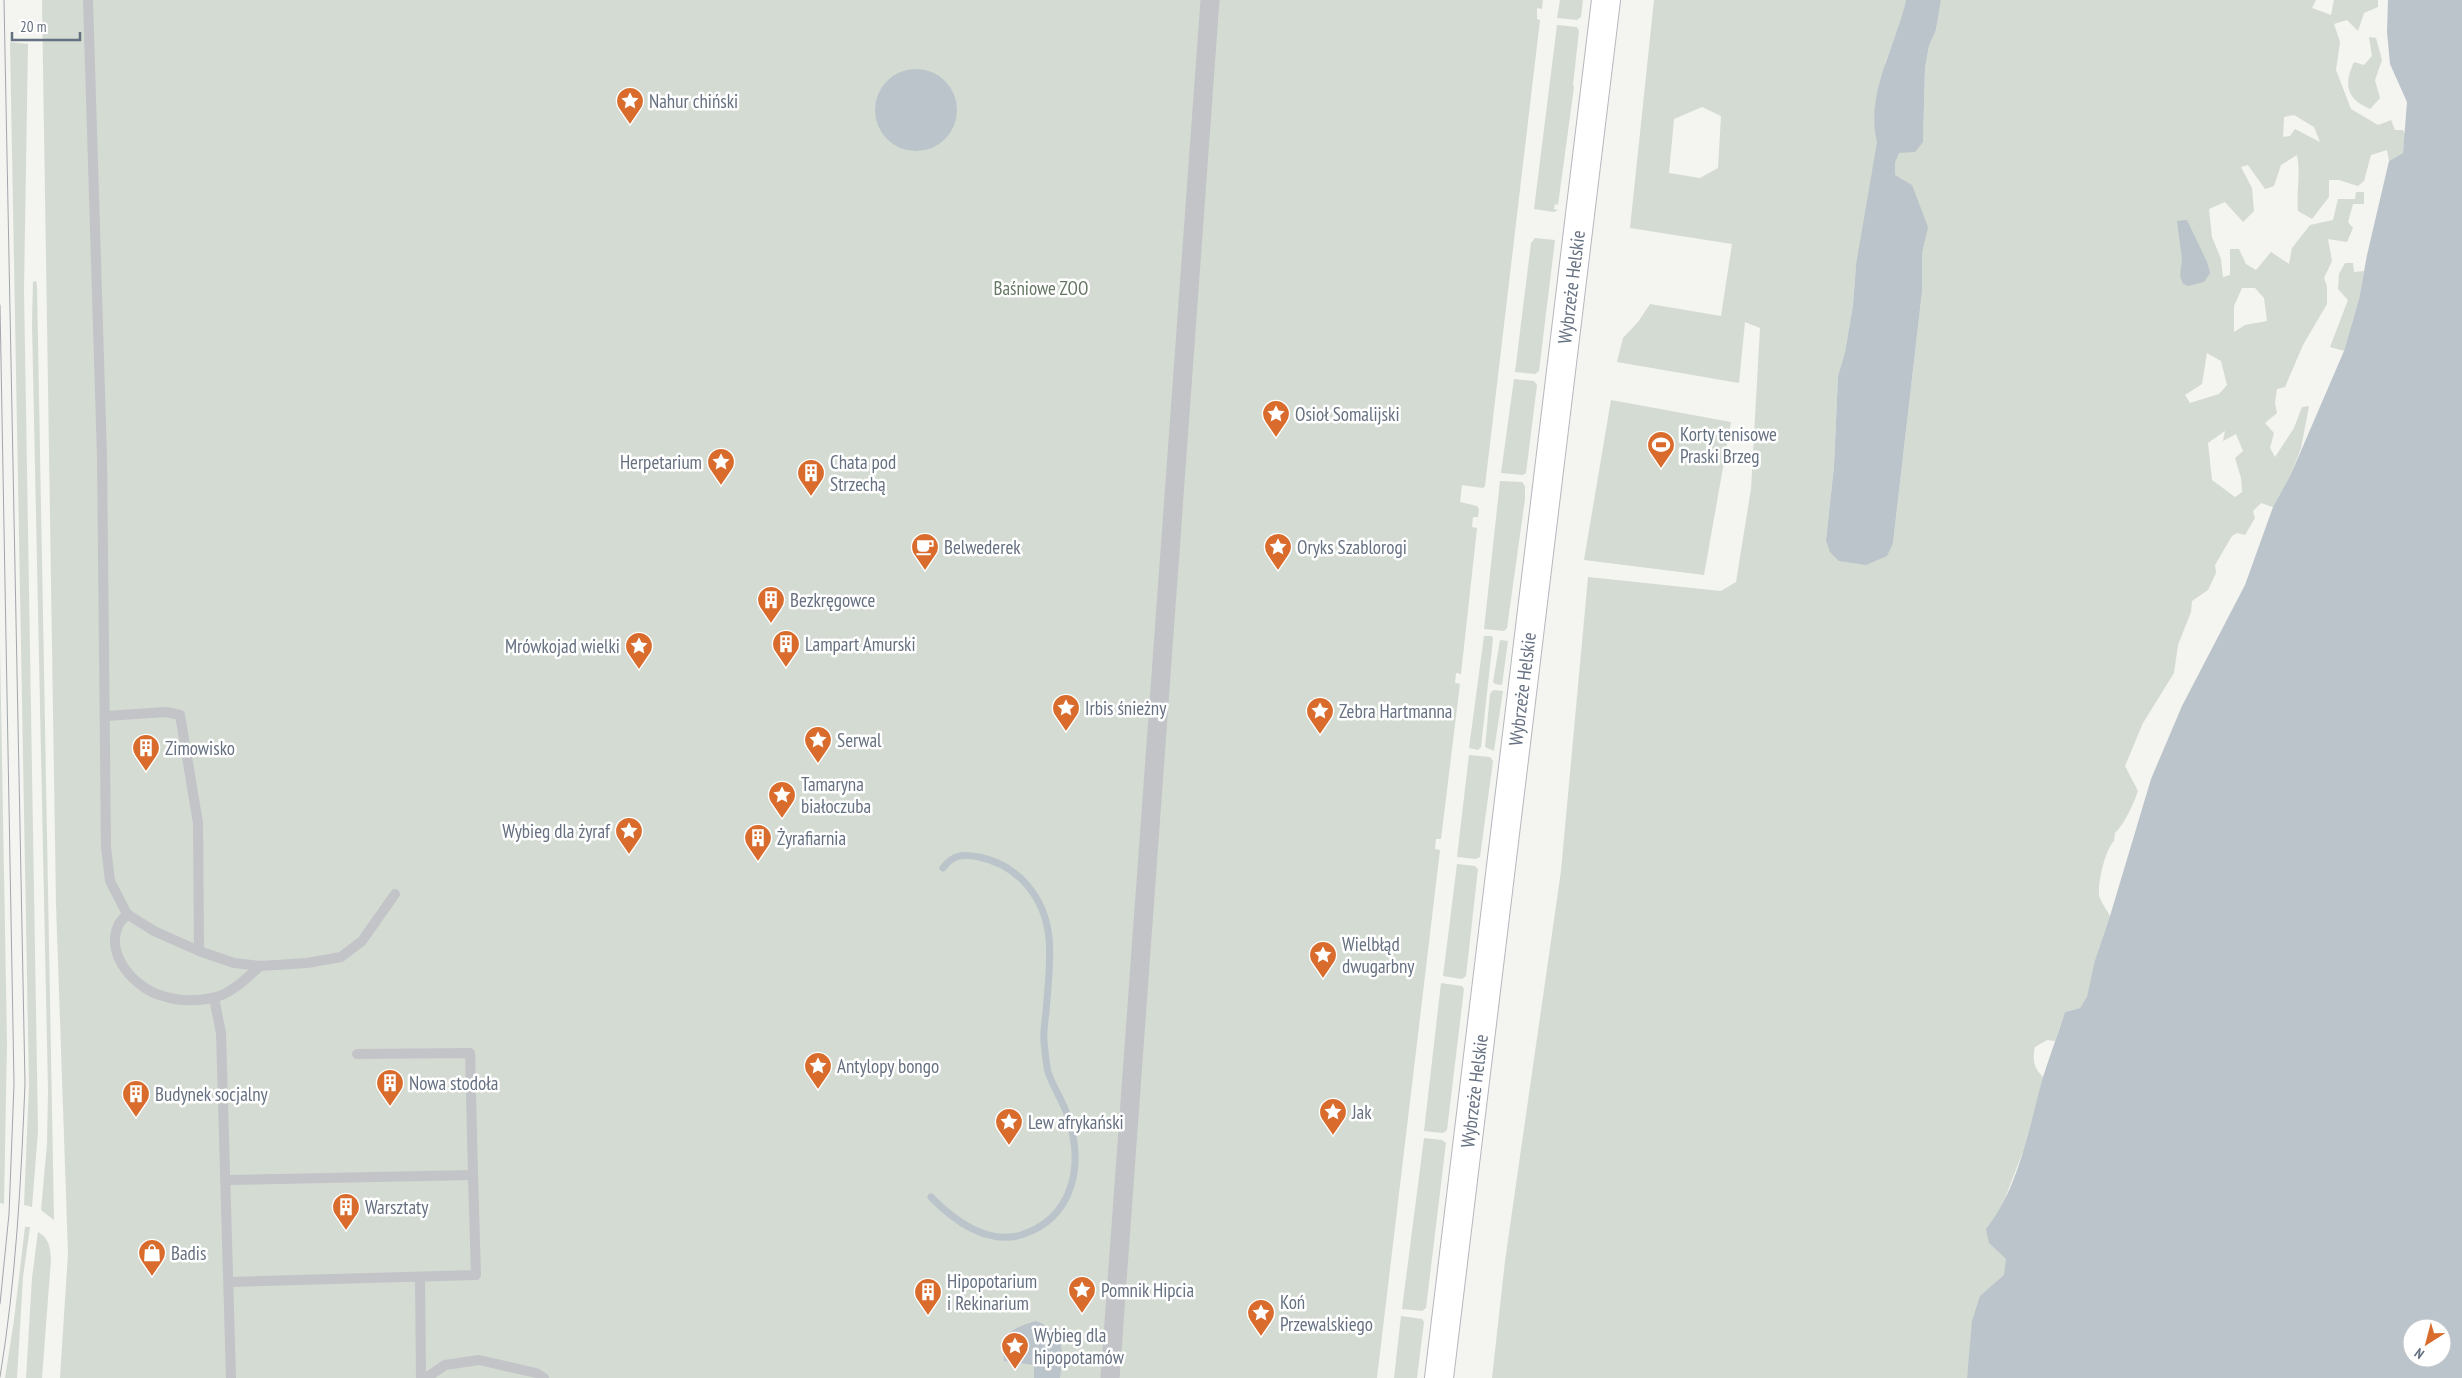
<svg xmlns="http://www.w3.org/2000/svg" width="2462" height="1378" viewBox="0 0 2462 1378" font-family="'PT Sans Narrow',sans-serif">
	<rect width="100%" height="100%" fill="#f4f4f0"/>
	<g fill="#d4dbd2" fill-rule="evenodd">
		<polygon points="42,0 1543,0 1542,9 1537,8 1537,19 1540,20 1485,486 1483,488 1462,485 1460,502 1477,506 1479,509 1478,517 1473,517 1472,527 1477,528 1461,674 1456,673 1455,683 1460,684 1441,839 1436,839 1435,849 1440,850 1377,1378 60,1378 68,1253 56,904"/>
		<polygon points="1560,0 1583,0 1581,17 1577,20 1557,18"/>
		<path d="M1654,0H1906L1901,21L1885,63L1923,142L1925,68L1929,46L1936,30L1941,0H2316L2312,8L2331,15L2334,0H2378V7L2364,13L2358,31L2347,20L2334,24L2340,42L2336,70L2351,109L2378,125L2391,120L2395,130H2403L2405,134L2403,153L2389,161L2387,150L2371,155L2364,181L2358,186L2339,180H2329V197L2312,219L2298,211C2296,191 2301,174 2297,155L2281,165L2274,186L2265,189L2248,165L2241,167L2252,188L2254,211L2243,222L2225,202L2209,209L2212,237L2221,259L2223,277L2230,275V249H2239L2246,264L2256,270L2271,252L2289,264L2292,248L2310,225L2333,220L2338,199H2355L2356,192H2364V204H2353L2348,222L2353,228L2347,242L2328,239L2332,261L2324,278L2327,286V304L2303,345L2285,387L2277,389L2275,403L2277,413L2265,423L2274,433L2270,448L2275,457L2294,428L2302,407L2309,406L2301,448L2291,474L2273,507L2261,503L2253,511L2255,518L2245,535L2237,533L2232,536L2215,565L2216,573L2208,590L2192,601L2191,612L2178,645L2174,673L2143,723L2125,766L2138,791C2133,805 2125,823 2115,833L2114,841C2105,850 2098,882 2099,895C2100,901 2107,910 2110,916L2095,960L2104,977L2080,1008L2065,1012L2055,1041L2047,1040L2035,1047C2032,1060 2034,1068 2043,1077L2024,1149L2000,1211L2007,1221L2010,1302L1973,1335L1967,1378H1492L1505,1261L1561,871L1588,577L1721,591L1736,582L1751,489L1760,328L1745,322L1739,383L1617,362L1623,338L1638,322L1650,304L1721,316L1732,244L1630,228ZM1702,107L1721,116L1718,168L1700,178L1669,173L1674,119ZM2294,115L2314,127L2320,142L2295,129L2290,136L2283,137L2284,117ZM1926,236L1922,254V292L1893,543L1826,540L1834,466L1838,376L1845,352L1853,305L1856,266ZM2242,288H2255L2264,298L2267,321L2245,325L2234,332V306ZM2207,353L2221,361L2227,385L2219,394L2190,403L2185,395L2202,384ZM2225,431L2223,441L2236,434L2243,451L2235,458L2241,478L2242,492L2235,497L2212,480L2208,443Z"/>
		<polygon points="1557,25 1577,27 1579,31 1573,85 1574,87 1558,205 1555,204 1554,209 1558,210 1554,212 1534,209"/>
		<path d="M2369,37L2376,38L2382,60L2375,80L2380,98L2370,109C2347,99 2343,85 2354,62L2364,65L2372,56Z"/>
		<polygon points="10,42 28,44 24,289 38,1131 32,1207 24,1205 29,1086"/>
		<polygon points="1535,238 1555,240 1539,371 1535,374 1515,372 1531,243"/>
		<polygon points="2345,263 2353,263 2354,272 2364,271 2359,299 2344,351 2330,347 2348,300 2338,289 2339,274"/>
		<polygon points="36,281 37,286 54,1220 41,1210 47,1144 48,1091 32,322 33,282"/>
		<polygon points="1514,379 1534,381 1537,385 1526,473 1523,475 1501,473"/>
		<polygon points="1611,400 1731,422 1704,575 1584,560"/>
		<polygon points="1500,481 1522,482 1525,486 1525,499 1507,628 1504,631 1484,629"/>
		<polygon points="1484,636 1492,636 1493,639 1481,747 1478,750 1469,748"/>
		<polygon points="1500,640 1508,641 1502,685 1495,684 1493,682"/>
		<polygon points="0,647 7,1043 4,1204 0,1203"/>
		<polygon points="1493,690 1503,691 1494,751 1485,747 1490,694"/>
		<polygon points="1469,755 1490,757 1493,761 1480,857 1476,859 1457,857"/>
		<polygon points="1457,864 1475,866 1478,869 1466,976 1462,979 1443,976"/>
		<polygon points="1441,983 1462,986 1464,989 1447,1130 1443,1133 1424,1131"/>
		<polygon points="1424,1138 1442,1140 1446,1143 1426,1308 1422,1311 1402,1309"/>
		<polygon points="25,1227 30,1227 23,1277 17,1378 5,1378 14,1320"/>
		<path d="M38,1232C49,1238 50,1247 51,1259L42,1378H26L32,1278Z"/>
		<polygon points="1401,1316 1422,1319 1424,1322 1417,1378 1394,1378"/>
	</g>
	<g fill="#bbc4ca" fill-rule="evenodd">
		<path d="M1906,0H1941L1936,30L1929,46L1925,68L1923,142L1915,152L1899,153L1895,162V175L1912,185L1928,227L1922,254V292L1893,543L1887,556L1866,565L1839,561L1830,552L1826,540L1834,466L1838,376L1845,352L1853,305L1856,265L1877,142C1865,94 1896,46 1906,0Z"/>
		<path d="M2388,0H2462V1378H1967L1972,1321L1980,1296L2004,1275L2006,1259L1989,1243L1986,1229C2020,1186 2028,1129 2043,1077C2050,1055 2058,1034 2065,1012L2080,1008L2087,997L2095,960L2110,916L2151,779L2182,706L2245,585L2273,507L2291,474L2344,351L2359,299L2367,255L2389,161L2403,153L2407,102L2390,64L2387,32ZM2412,1328H2442V1358H2412Z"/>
		<circle cx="916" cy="110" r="41"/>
		<polygon points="2187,220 2207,262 2210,273 2204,282 2188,286 2183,284 2180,276 2182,259 2177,221"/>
		<path d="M1036,1321C1066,1333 1063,1350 1060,1378H1034V1365L1004,1361C1001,1334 1011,1328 1036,1321Z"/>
	</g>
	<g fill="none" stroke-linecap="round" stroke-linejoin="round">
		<path stroke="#bbc4ca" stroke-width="7" d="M931,1197C953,1220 987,1245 1021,1235C1074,1218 1084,1165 1068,1117C1063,1101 1053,1087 1048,1072C1046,1063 1045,1051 1044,1042C1043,1032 1045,1021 1046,1012C1049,967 1059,922 1027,885C1014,870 999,861 979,857C964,854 953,854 943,868"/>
		<defs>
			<polyline id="secondary" points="1439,1378 1606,0"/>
		</defs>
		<use href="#secondary" stroke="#b4b7bc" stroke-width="30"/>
		<g stroke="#c2c4c8" stroke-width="10">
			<polyline points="88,0 102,457 106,847 110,881 127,914 154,931 199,951 234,963 260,966 307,963 341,957 362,941 395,894"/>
			<polyline points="106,716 166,712 180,715 198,823 199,951"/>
			<path d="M127,914C124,918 119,922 118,926C105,956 136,989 163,996C178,1001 197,1001 212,998C230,995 247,978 260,966"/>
			<polyline points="214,998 221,1033 231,1378"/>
			<polyline points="227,1180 473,1175 470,1053 357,1054"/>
			<polyline points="420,1277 421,1378"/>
			<polyline points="229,1282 476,1275 473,1175"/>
			<polyline points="426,1378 445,1365 479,1360 536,1373 544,1378"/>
		</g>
		<polyline stroke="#c2c4c8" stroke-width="19" points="1110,1378 1210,0"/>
		<use href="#secondary" stroke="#fff" stroke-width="28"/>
		<g stroke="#a2a6ac" stroke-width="1">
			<polyline points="0,305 14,1084 9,1214 0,1304"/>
			<path d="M0,1377C16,1280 21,1182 25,1084L4,0"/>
		</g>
	</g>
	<defs>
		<symbol id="sight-pin" viewBox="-11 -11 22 30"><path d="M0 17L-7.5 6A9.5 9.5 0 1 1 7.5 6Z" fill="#d96b2c" stroke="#fff"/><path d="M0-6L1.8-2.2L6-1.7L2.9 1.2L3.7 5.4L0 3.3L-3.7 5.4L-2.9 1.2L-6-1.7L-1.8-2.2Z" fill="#fff"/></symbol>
		<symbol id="stadium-pin" viewBox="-11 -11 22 30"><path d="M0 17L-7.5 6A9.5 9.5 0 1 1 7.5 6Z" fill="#d96b2c" stroke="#fff"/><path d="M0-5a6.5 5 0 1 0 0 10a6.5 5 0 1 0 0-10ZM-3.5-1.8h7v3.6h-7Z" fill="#fff"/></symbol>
		<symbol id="building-pin" viewBox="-11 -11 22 30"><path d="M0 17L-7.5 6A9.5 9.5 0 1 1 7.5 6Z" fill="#d96b2c" stroke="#fff"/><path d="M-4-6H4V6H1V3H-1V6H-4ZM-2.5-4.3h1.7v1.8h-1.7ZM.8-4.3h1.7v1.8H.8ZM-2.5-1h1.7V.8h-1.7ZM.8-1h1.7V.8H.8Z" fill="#fff"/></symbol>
		<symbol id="cafe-pin" viewBox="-11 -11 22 30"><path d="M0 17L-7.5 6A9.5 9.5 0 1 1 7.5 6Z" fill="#d96b2c" stroke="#fff"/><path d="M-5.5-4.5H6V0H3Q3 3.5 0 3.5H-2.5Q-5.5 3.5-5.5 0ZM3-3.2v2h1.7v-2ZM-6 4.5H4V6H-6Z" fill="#fff"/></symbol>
		<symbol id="shop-pin" viewBox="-11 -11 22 30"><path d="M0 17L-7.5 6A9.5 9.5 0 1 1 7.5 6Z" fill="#d96b2c" stroke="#fff"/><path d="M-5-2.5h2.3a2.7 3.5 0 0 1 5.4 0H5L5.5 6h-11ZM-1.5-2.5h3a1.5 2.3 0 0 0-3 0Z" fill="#fff"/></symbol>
	</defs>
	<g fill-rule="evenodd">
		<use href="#sight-pin" x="614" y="85" width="32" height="43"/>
		<use href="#sight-pin" x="1260" y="398" width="32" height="43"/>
		<use href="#stadium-pin" x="1645" y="429" width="32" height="43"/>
		<use href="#sight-pin" x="705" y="446" width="32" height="43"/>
		<use href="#building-pin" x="795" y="457" width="32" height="43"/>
		<use href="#cafe-pin" x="909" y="531" width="32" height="43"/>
		<use href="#sight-pin" x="1262" y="531" width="32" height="43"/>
		<use href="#building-pin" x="755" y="584" width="32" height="43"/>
		<use href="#building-pin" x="770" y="628" width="32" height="43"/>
		<use href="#sight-pin" x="623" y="630" width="32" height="43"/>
		<use href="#sight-pin" x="1050" y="692" width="32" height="43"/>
		<use href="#sight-pin" x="1304" y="695" width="32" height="43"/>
		<use href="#sight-pin" x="802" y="724" width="32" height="43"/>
		<use href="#building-pin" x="130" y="732" width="32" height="43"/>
		<use href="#sight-pin" x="766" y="779" width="32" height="43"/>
		<use href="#sight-pin" x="613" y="815" width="32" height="43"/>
		<use href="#building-pin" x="742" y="822" width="32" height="43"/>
		<use href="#sight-pin" x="1307" y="939" width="32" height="43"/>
		<use href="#sight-pin" x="802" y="1050" width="32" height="43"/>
		<use href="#building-pin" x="374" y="1067" width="32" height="43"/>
		<use href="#building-pin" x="120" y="1078" width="32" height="43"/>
		<use href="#sight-pin" x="1317" y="1096" width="32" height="43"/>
		<use href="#sight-pin" x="993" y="1106" width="32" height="43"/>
		<use href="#building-pin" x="330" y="1191" width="32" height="43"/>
		<use href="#shop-pin" x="136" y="1237" width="32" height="43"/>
		<use href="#sight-pin" x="1066" y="1274" width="32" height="43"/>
		<use href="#building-pin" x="912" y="1276" width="32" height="43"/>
		<use href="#sight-pin" x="1245" y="1297" width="32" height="43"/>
		<use href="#sight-pin" x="999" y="1330" width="32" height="43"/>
	</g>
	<g text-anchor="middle" stroke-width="5" stroke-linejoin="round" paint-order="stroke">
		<g font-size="19" fill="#657080" stroke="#fff" text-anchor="start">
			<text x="649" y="108">Nahur chiński</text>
			<text x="1295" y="421">Osioł Somalijski</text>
			<text x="1680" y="441">Korty tenisowe<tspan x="1680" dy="22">Praski Brzeg</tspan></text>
			<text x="702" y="469" text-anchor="end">Herpetarium</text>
			<text x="830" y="469">Chata pod<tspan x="830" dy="22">Strzechą</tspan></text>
			<text x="944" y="554">Belwederek</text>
			<text x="1297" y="554">Oryks Szablorogi</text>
			<text x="790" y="607">Bezkręgowce</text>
			<text x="805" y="651">Lampart Amurski</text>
			<text x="620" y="653" text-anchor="end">Mrówkojad wielki</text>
			<text x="1085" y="715">Irbis śnieżny</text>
			<text x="1339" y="718">Zebra Hartmanna</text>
			<text x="837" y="747">Serwal</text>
			<text x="165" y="755">Zimowisko</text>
			<text x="801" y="791">Tamaryna<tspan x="801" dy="22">białoczuba</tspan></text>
			<text x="610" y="838" text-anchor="end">Wybieg dla żyraf</text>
			<text x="777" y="845">Żyrafiarnia</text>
			<text x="1342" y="951">Wielbłąd<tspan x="1342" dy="22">dwugarbny</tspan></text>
			<text x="837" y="1073">Antylopy bongo</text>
			<text x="409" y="1090">Nowa stodoła</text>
			<text x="155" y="1101">Budynek socjalny</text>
			<text x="1352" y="1119">Jak</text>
			<text x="1028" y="1129">Lew afrykański</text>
			<text x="365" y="1214">Warsztaty</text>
			<text x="171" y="1260">Badis</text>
			<text x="947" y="1288">Hipopotarium<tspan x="947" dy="22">i Rekinarium</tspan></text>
			<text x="1101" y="1297">Pomnik Hipcia</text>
			<text x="1280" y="1309">Koń<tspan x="1280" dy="22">Przewalskiego</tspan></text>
			<text x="1034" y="1342">Wybieg dla<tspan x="1034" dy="22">hipopotamów</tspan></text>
		</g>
		<g font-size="19" fill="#657080" stroke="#fff">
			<text transform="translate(1571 287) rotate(-83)" y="7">Wybrzeże Helskie</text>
			<text transform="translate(1522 689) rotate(-83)" y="7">Wybrzeże Helskie</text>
			<text transform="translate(1474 1091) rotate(-83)" y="7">Wybrzeże Helskie</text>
		</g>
		<g font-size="19" fill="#657763" stroke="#fff">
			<text x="1041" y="295">Baśniowe ZOO</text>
		</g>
	</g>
	<g transform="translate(2427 1343) rotate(216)"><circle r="24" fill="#ffffff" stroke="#c1c6cc"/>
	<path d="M0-4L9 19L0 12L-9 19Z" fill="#d96b2c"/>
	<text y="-8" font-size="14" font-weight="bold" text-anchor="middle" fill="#657080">N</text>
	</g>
	<path d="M12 32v8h68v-8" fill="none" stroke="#657080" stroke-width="2.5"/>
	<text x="20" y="32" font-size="15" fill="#657080" stroke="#ffffff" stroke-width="4" paint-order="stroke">20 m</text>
</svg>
